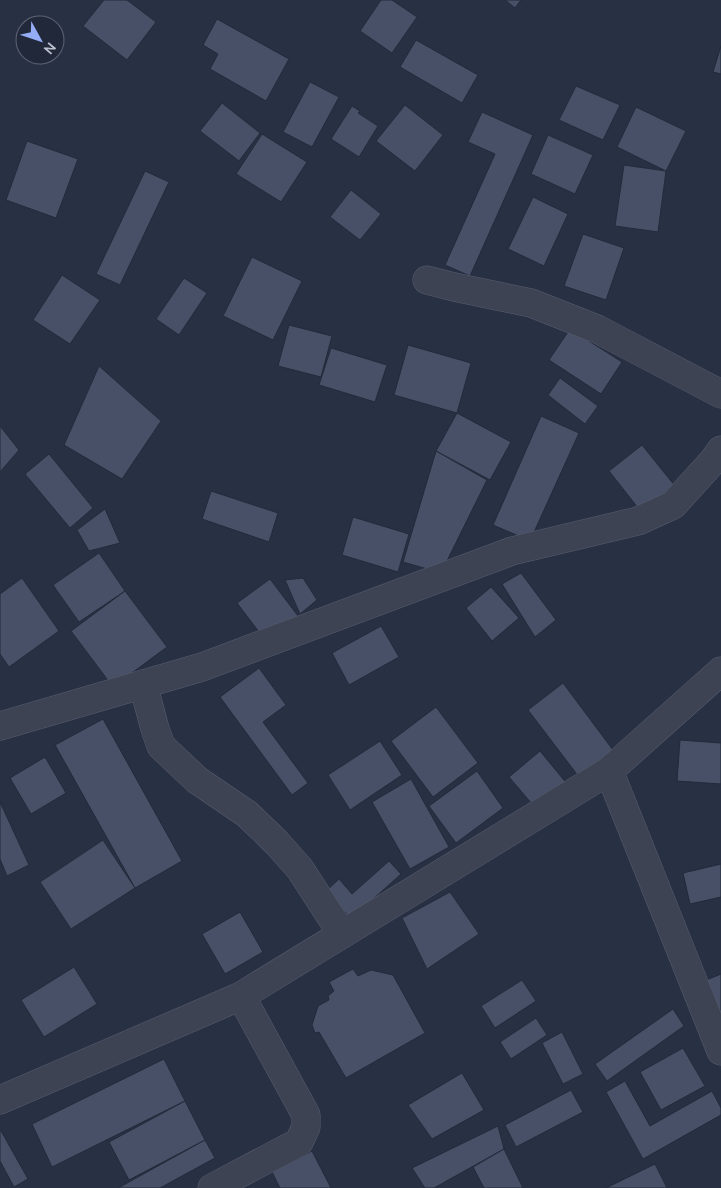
<svg xmlns="http://www.w3.org/2000/svg" width="721" height="1188" viewBox="0 0 721 1188" font-family="Ubuntu,sans-serif">
	<rect width="100%" height="100%" fill="#283044"/>
	<g fill="#475066" stroke="#232a3b">
		<polygon points="104,0 127,0 156,22 127,60 83,26"/>
		<polygon points="381,0 392,0 417,17 392,53 360,31"/>
		<polygon points="505,0 521,0 515,8"/>
		<polygon points="217,19 289,59 266,101 210,69 218,54 203,45"/>
		<polygon points="416,40 478,75 462,103 400,67"/>
		<polygon points="721,46 721,74 713,72"/>
		<polygon points="310,82 339,97 312,147 283,132"/>
		<polygon points="576,86 620,105 603,140 559,120"/>
		<polygon points="222,103 260,133 239,161 200,131"/>
		<polygon points="405,105 443,135 415,171 376,141"/>
		<polygon points="352,106 360,111 358,113 378,126 359,157 331,139"/>
		<polygon points="636,107 686,131 666,171 617,147"/>
		<polygon points="482,112 533,135 470,276 445,265 495,154 468,142"/>
		<polygon points="262,134 307,162 281,202 236,174"/>
		<polygon points="548,135 593,155 575,194 531,174"/>
		<polygon points="27,141 78,159 56,218 6,200"/>
		<polygon points="624,165 666,171 658,232 615,226"/>
		<polygon points="145,171 169,182 120,285 96,274"/>
		<polygon points="351,190 381,214 360,240 330,217"/>
		<polygon points="533,197 568,214 544,266 508,249"/>
		<polygon points="583,234 624,248 606,300 564,286"/>
		<polygon points="252,257 302,281 273,340 223,316"/>
		<polygon points="62,275 100,300 70,344 33,320"/>
		<polygon points="184,278 207,293 179,335 156,319"/>
		<polygon points="289,325 332,336 321,377 278,366"/>
		<polygon points="570,329 622,362 601,394 549,360"/>
		<polygon points="408,345 471,363 457,413 394,395"/>
		<polygon points="331,348 387,365 375,402 319,385"/>
		<polygon points="99,366 161,421 122,479 64,445"/>
		<polygon points="560,378 598,406 585,424 548,395"/>
		<polygon points="457,413 511,442 490,480 436,451"/>
		<polygon points="541,416 579,433 530,541 493,525"/>
		<polygon points="0,426 19,450 0,472"/>
		<polygon points="642,445 675,486 642,513 609,471"/>
		<polygon points="436,451 487,480 441,573 403,562"/>
		<polygon points="49,454 93,508 70,528 25,474"/>
		<polygon points="211,491 278,513 269,542 202,519"/>
		<polygon points="105,509 120,543 89,551 77,530"/>
		<polygon points="353,517 409,534 398,572 342,555"/>
		<polygon points="99,553 125,591 79,622 53,585"/>
		<polygon points="521,573 556,620 535,637 502,584"/>
		<polygon points="22,578 59,631 9,667 0,654 0,594"/>
		<polygon points="303,578 317,600 300,614 285,580"/>
		<polygon points="270,579 298,616 265,640 237,603"/>
		<polygon points="491,587 519,618 492,641 466,608"/>
		<polygon points="125,591 167,647 113,687 71,631"/>
		<polygon points="381,626 399,657 349,685 332,653"/>
		<polygon points="259,668 286,705 263,722 308,783 292,795 220,697"/>
		<polygon points="563,683 613,750 579,777 528,710"/>
		<polygon points="436,707 478,763 433,797 391,741"/>
		<polygon points="103,719 182,861 135,888 55,745"/>
		<polygon points="680,740 721,743 721,784 677,781"/>
		<polygon points="380,741 402,775 350,810 328,775"/>
		<polygon points="540,751 568,785 538,811 509,777"/>
		<polygon points="45,757 66,793 31,814 10,778"/>
		<polygon points="477,771 503,808 456,843 429,806"/>
		<polygon points="411,779 449,847 410,869 372,802"/>
		<polygon points="0,802 29,865 7,876 0,859"/>
		<polygon points="103,840 135,888 71,929 40,882"/>
		<polygon points="389,861 401,874 351,919 326,891 339,879 352,894"/>
		<polygon points="721,864 721,897 690,904 683,873"/>
		<polygon points="450,892 479,934 427,969 402,918"/>
		<polygon points="240,912 263,952 225,974 202,934"/>
		<polygon points="74,967 97,1004 44,1037 21,1000"/>
		<polygon points="353,969 358,976 371,970 393,975 425,1033 346,1078 319,1032 315,1033 312,1025 318,1006 329,1000 328,996 334,991 329,982"/>
		<polygon points="721,974 721,1038 699,983"/>
		<polygon points="522,980 536,1001 495,1028 481,1006"/>
		<polygon points="673,1009 684,1026 607,1081 595,1064"/>
		<polygon points="536,1018 547,1035 511,1059 500,1042"/>
		<polygon points="562,1032 583,1074 563,1084 542,1043"/>
		<polygon points="683,1048 705,1086 661,1110 640,1072"/>
		<polygon points="164,1059 185,1101 52,1167 32,1124"/>
		<polygon points="462,1073 484,1110 432,1139 408,1105"/>
		<polygon points="625,1081 650,1126 712,1091 721,1108 721,1115 643,1159 606,1092"/>
		<polygon points="571,1090 583,1112 516,1147 505,1125"/>
		<polygon points="185,1101 205,1140 129,1180 109,1142"/>
		<polygon points="498,1126 504,1149 434,1188 425,1188 412,1168"/>
		<polygon points="0,1129 28,1179 14,1187 0,1161"/>
		<polygon points="205,1140 215,1158 160,1188 118,1188"/>
		<polygon points="504,1149 523,1188 484,1188 473,1167"/>
		<polygon points="312,1151 331,1188 280,1188 272,1172"/>
		<polygon points="655,1164 667,1188 606,1188"/>
	</g>
	<g fill="none" stroke-linecap="round" stroke-linejoin="round">
		<defs>
			<g id="street">
				<polyline points="427,280 454,287 531,303 597,329 721,394"/>
				<polyline points="143,684 155,729 161,746 197,780 247,814 277,843 300,869 342,934"/>
				<polyline points="0,726 202,667 512,551 638,521 673,505 713,461 721,450"/>
				<polyline points="609,771 721,1051"/>
				<polyline points="0,1100 241,996 609,771 721,671"/>
				<polyline points="212,1188 299,1142 306,1127 306,1115 241,996"/>
			</g>
		</defs>
		<use href="#street" stroke="#585e6e" stroke-width="29"/>
		<use href="#street" stroke="#3d4353" stroke-width="28"/>
	</g>
	<g transform="translate(40 40) rotate(130)"><circle r="24" fill="#212839" stroke="#5e6474"/>
	<path d="M0-4L9 19L0 12L-9 19Z" fill="#95adf7"/>
	<text y="-8" font-size="14" font-weight="bold" text-anchor="middle" fill="#babfcd">N</text>
	</g>
</svg>
